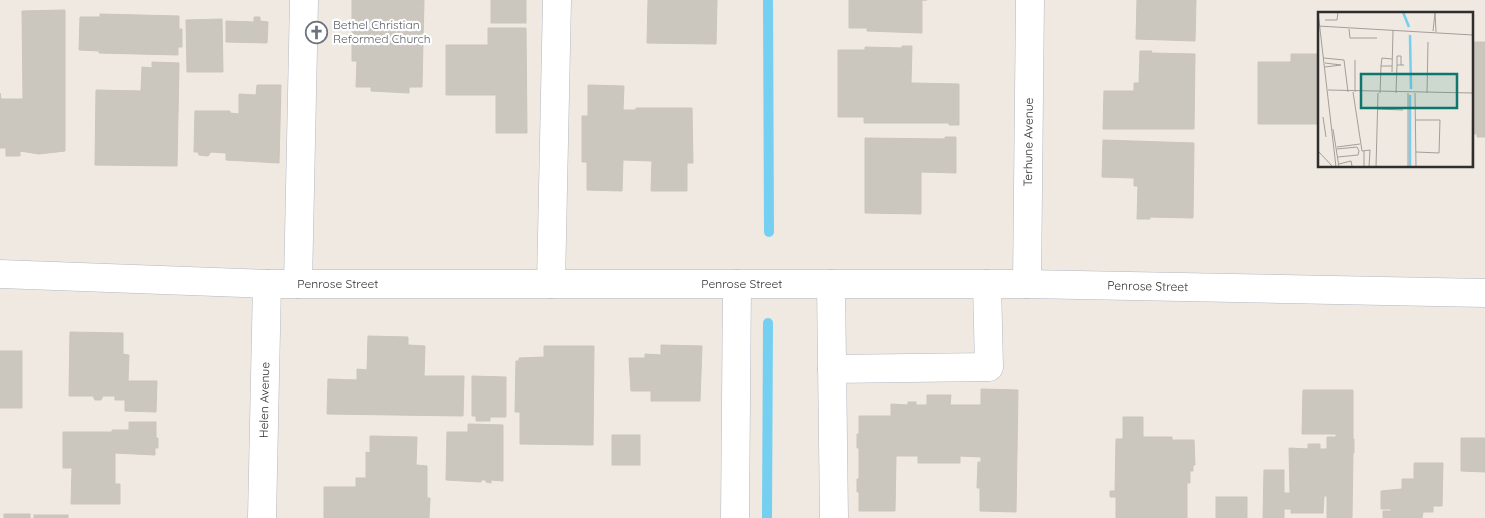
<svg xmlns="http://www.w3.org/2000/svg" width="1485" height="518" viewBox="0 0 1485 518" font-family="Quicksand,sans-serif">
	<rect width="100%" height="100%" fill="#efe9e1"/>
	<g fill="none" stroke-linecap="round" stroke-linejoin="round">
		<g stroke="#75cff0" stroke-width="10">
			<polyline points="768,0 769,232"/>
			<polyline points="767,518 768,323"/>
		</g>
	</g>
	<g fill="#cbc7bf" stroke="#cbc5ba">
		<polygon points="352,0 424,0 422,87 409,87 409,93 371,91 371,87 356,87 357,61 352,61"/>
		<rect x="491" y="0" width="35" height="23"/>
		<polygon points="648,0 717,0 716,44 647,43"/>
		<polygon points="849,0 927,0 922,0 922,33 867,31 867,28 849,28"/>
		<polygon points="1137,0 1196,0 1195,41 1136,39"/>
		<polygon points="65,10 65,151 39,154 20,151 20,156 6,156 6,148 0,148 0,93 1,99 23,99 22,11"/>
		<polygon points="100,14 179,16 179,29 182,29 182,47 178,47 178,55 99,53 99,51 79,50 80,17 100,17"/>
		<polygon points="254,17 260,17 260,21 268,22 267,43 226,42 226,21 254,22"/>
		<polygon points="222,19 223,72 187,72 186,20"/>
		<polygon points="488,28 526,28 527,133 496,133 496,95 446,95 446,45 488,45"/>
		<polygon points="1471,42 1485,42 1485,137 1477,137 1477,134 1471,134"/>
		<polygon points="902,46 912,46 911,83 959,84 959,125 949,125 949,123 864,123 864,117 838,117 838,50 865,50 865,47 902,48"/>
		<polygon points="1140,51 1152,51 1151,53 1195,54 1194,129 1103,129 1104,91 1134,91 1134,83 1139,83"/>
		<polygon points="1291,54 1319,54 1318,115 1317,115 1317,124 1258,124 1258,62 1291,62"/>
		<polygon points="152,62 179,63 177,166 95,165 96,90 141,91 142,67 152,68"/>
		<polygon points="257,85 281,85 279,163 226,160 226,153 211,152 208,156 199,155 198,152 194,152 195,111 230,111 230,113 239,114 239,94 256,95"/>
		<polygon points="588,85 624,86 623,110 636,110 636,108 692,108 693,163 687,163 687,191 651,191 652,161 623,160 622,191 587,190 587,162 582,162 582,116 588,116"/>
		<polygon points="945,137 956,137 956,173 921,172 921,214 865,213 865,138 945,139"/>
		<polygon points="1103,140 1194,143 1193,218 1150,217 1150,219 1137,219 1138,186 1134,186 1134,178 1102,177"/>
		<polygon points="70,332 123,333 123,354 129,355 128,381 157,381 156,412 125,411 125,400 115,400 115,396 103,396 101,400 95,400 93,396 69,396"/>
		<polygon points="368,336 408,337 408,345 425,346 424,376 464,376 463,416 327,414 328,379 357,380 357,369 367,370"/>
		<polygon points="661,345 702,346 700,401 651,401 651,391 631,391 629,358 645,358 645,354 661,355"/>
		<polygon points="544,346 594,346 593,445 520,444 520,412 515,412 516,361 519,361 519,358 544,357"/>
		<rect x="0" y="351" width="22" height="57"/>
		<polygon points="472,376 506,377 506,417 490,417 490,421 476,421 476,416 472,416"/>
		<polygon points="981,389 1018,390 1016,512 980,511 980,488 977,488 978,462 981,462 981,457 960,456 960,463 918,463 918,456 896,456 895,511 859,511 859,492 857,492 857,479 859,479 859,448 857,448 857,434 859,434 859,416 891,416 891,404 908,405 908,402 916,402 916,405 927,405 927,395 951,395 950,405 981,405"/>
		<polygon points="1303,390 1353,390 1353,439 1354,439 1354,453 1353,453 1352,518 1327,518 1327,496 1324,496 1323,513 1291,513 1291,509 1284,509 1284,518 1263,518 1264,470 1284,470 1284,493 1290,493 1289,448 1308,449 1308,444 1320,444 1320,449 1327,449 1327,437 1336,437 1336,434 1302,434"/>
		<polygon points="1123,417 1143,417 1143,437 1172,437 1172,440 1194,440 1195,465 1193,465 1193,471 1190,471 1190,483 1187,483 1187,518 1116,518 1116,497 1110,497 1110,491 1115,491 1116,439 1123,439"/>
		<polygon points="129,422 156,422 156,438 158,438 158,448 155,448 155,455 115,453 115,484 120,484 120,504 71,504 72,468 63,468 63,432 112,432 112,430 129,430"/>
		<polygon points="468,424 503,425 503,481 491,480 491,483 486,482 486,480 481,480 481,482 446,480 447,432 468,432"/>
		<rect x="612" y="435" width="28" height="30"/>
		<polygon points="370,436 417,437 416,465 427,466 427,498 430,498 429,518 324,518 324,487 356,487 356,478 366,478 366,452 370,453"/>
		<polygon points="1461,438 1485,438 1485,472 1461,471"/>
		<polygon points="1414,463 1443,463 1442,506 1433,506 1433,512 1423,512 1422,518 1383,518 1383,511 1391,511 1391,509 1381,509 1381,491 1402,489 1402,479 1414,479"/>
		<rect x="1216" y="497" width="31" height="21"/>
		<rect x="4" y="514" width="26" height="4"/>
		<rect x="34" y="515" width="34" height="3"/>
	</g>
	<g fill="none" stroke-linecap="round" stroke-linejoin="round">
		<defs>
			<g id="minor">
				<path id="s1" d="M0,274L267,284H1027L1485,293"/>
				<polyline points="298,284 304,0"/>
				<polyline points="551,284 557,0"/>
				<polyline points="831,284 834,518"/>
				<path id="s2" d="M1027,284L1030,0"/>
				<polyline points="832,369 989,367 987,284"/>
				<path id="s3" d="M262,518L267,284"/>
				<polyline points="735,518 737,284"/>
			</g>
		</defs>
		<use href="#minor" stroke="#b4b7c1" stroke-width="29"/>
		<use href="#minor" stroke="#fff" stroke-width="28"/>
	</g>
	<defs>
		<symbol id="church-ring" viewBox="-11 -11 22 22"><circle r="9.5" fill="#fff" stroke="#6b7280" stroke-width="1.5"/><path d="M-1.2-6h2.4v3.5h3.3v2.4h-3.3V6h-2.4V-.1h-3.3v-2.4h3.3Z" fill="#6b7280"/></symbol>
	</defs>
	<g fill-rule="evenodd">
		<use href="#church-ring" x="304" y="20" width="25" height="25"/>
	</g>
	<g text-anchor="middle" stroke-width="4.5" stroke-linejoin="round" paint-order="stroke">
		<g font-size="12" fill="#5b616d" stroke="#fff" text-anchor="start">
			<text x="333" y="29">Bethel Christian<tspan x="333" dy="14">Reformed Church</tspan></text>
		</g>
		<g font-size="12" fill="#2e2e2e" stroke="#fff">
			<text dy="4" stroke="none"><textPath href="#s2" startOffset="142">Terhune Avenue</textPath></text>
			<text dy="4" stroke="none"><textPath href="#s1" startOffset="338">Penrose Street</textPath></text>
			<text dy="4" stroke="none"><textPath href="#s1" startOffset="742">Penrose Street</textPath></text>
			<text dy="4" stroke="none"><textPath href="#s1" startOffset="1148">Penrose Street</textPath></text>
			<text dy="4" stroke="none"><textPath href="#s3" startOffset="118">Helen Avenue</textPath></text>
		</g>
	</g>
	<g transform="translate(1318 12)">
		<rect width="155" height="155" fill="#efe9e1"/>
		<path fill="none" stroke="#75cff0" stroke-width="2.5" d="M85,0L91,15M92,23L93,77M92,155V83"/>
		<path fill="none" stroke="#a29e99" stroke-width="1" d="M0,0L18,155M7,8H19L20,0M0,14L155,23M31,17L32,26H59M115,19L117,1L118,20M6,46L26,48L30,80M7,51L23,53L7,55M79,53V44H83V53M63,54L64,46L74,47M74,60L75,18M10,78L155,81M35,80L44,139M37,80V48M62,81L63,54H74M78,81L79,53H86M97,81L98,155M109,81L110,30M60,97L85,98M5,105L8,125M97,108H122L121,141L98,140M15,117L21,155M19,135L42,132M19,137L39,135L41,139L40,143L20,145M0,139L15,155M44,139L52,138L51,155M21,152L33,149L34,154M46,155V139M58,155L60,81M90,155V81M154,155L155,42"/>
		<path fill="#0f766e" fill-opacity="0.15" stroke="#0f766e" stroke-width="2.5" d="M43,62H139V96H43Z"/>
		<rect width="155" height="155" fill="none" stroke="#2e2e2e" stroke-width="2.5"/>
	</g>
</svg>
